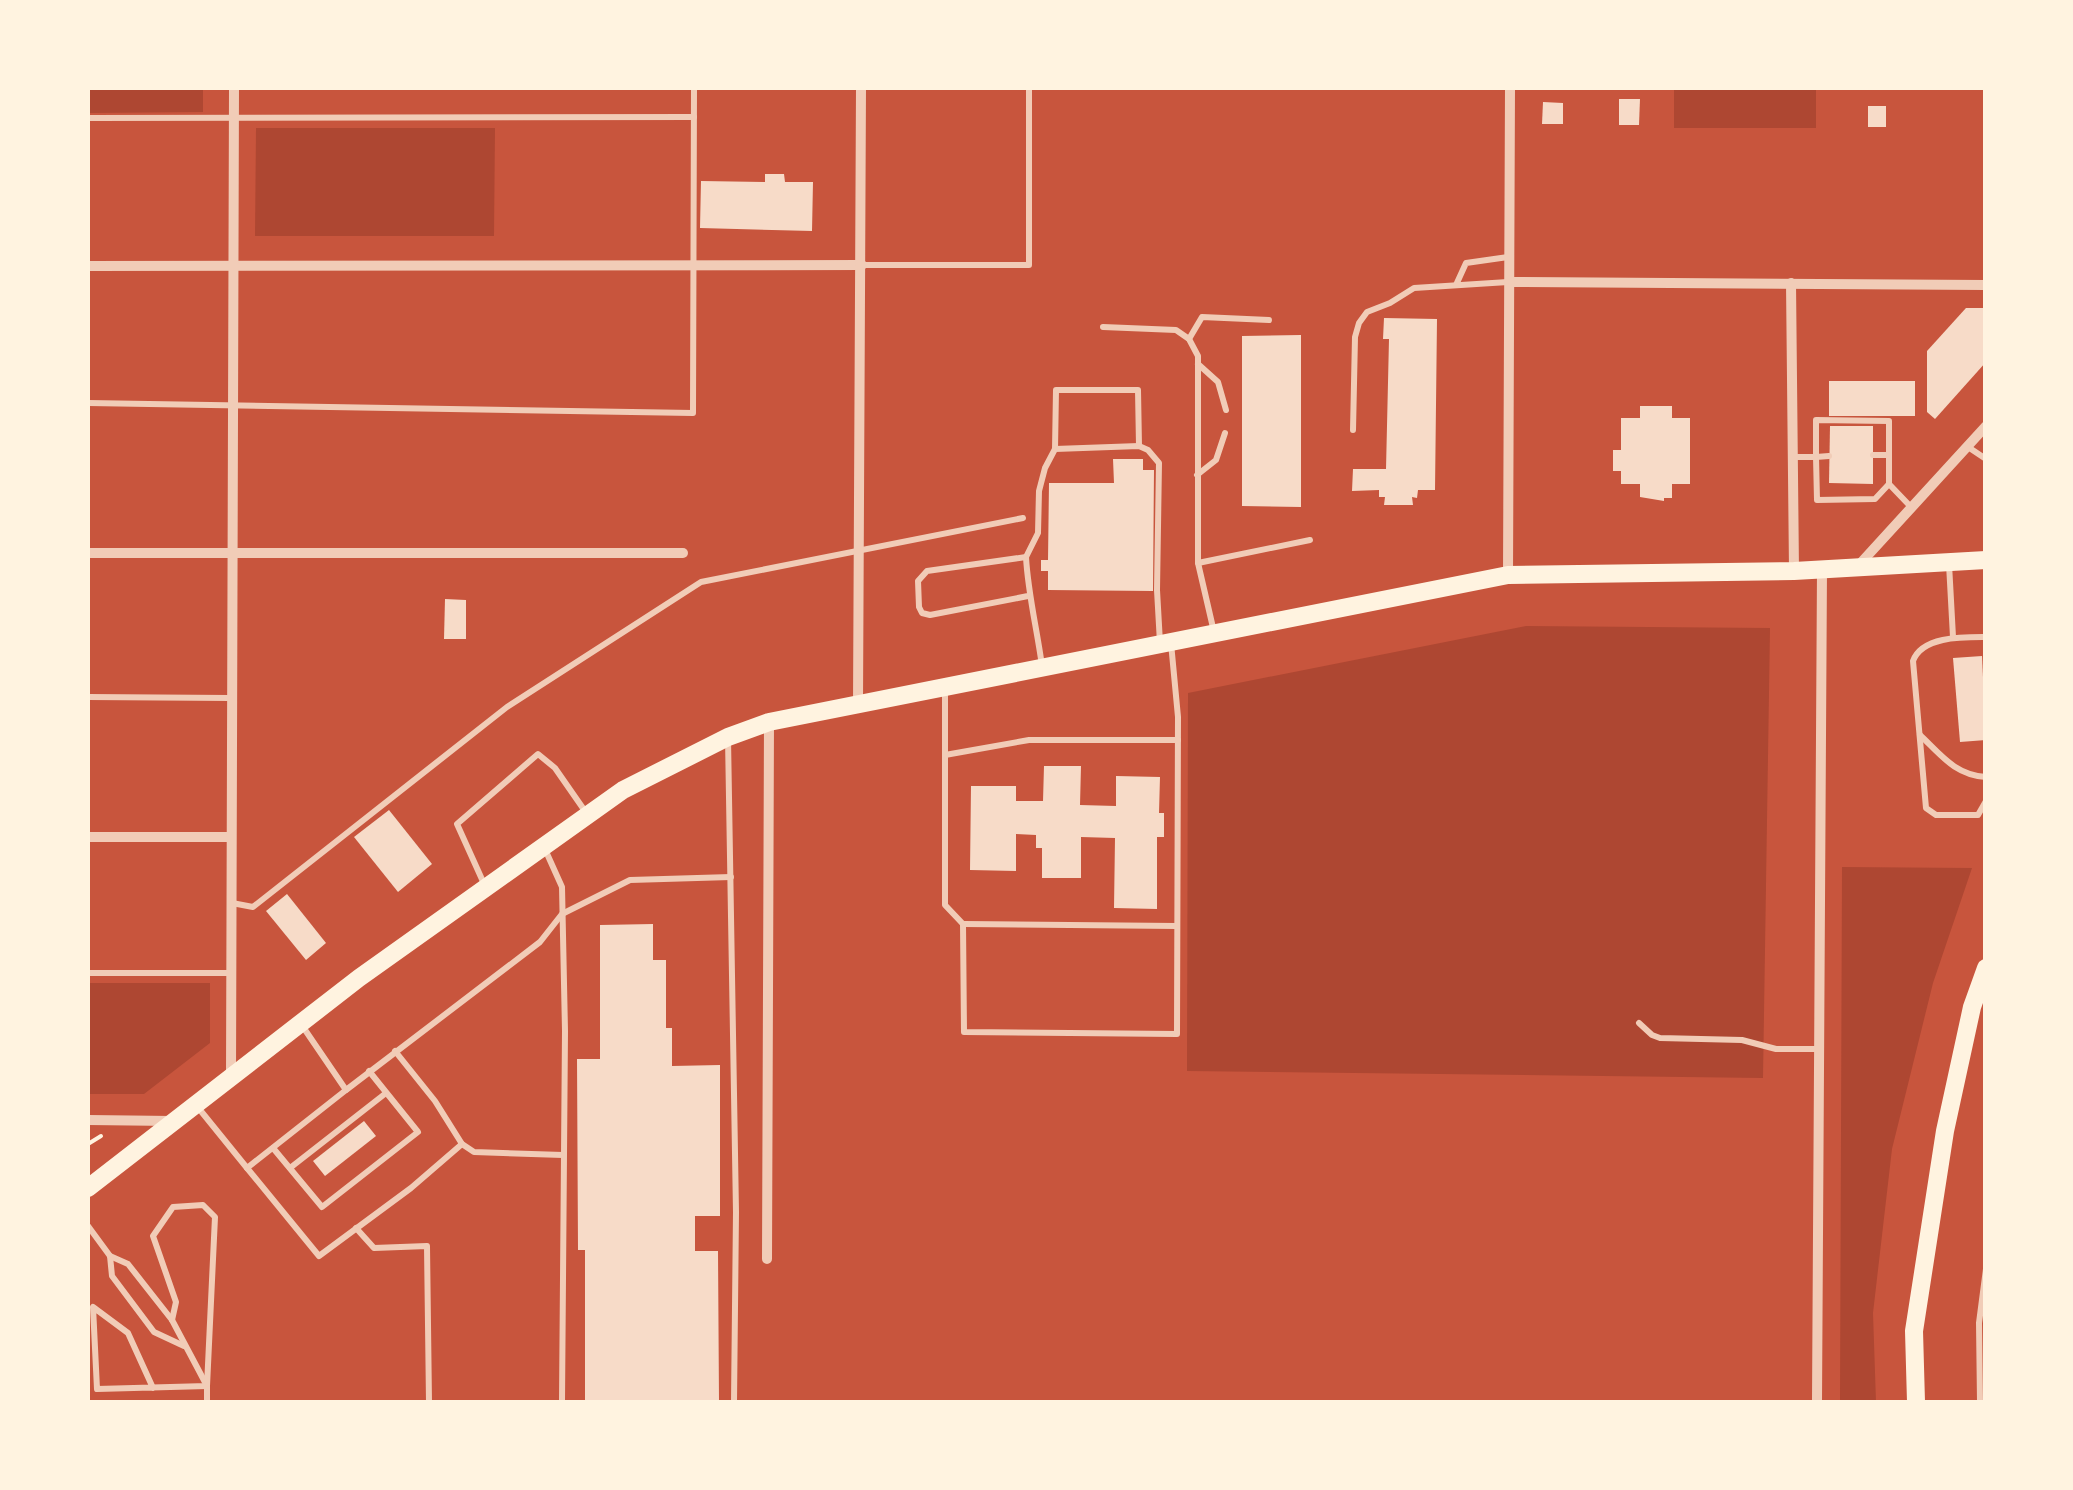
<svg xmlns="http://www.w3.org/2000/svg" width="2073" height="1490" viewBox="0 0 2073 1490" font-family="Quicksand,sans-serif">
	<rect width="100%" height="100%" fill="#c8553d"/>
	<g fill="#ae4732">
		<polygon points="88,88 203,88 203,112 88,113"/>
		<rect x="1674" y="88" width="142" height="40"/>
		<polygon points="256,128 495,128 494,236 255,236"/>
		<polygon points="1526,626 1770,628 1763,1078 1187,1071 1188,693"/>
		<polygon points="1842,867 1972,868 1933,983 1892,1149 1873,1313 1876,1402 1840,1402"/>
		<polygon points="88,983 210,983 210,1043 144,1094 88,1094"/>
	</g>
	<g fill="#f7dbc8">
		<polygon points="1619,99 1640,99 1639,125 1619,125"/>
		<polygon points="1543,102 1563,103 1563,124 1542,124"/>
		<rect x="1868" y="106" width="18" height="21"/>
		<polygon points="765,174 784,174 785,182 813,182 812,231 700,228 701,181 765,182"/>
		<polygon points="1966,308 1986,308 1986,362 1935,419 1927,412 1927,351"/>
		<polygon points="1384,318 1437,319 1435,490 1418,490 1417,498 1412,497 1413,505 1384,505 1385,497 1379,497 1379,490 1352,491 1353,469 1386,469 1389,339 1383,339"/>
		<polygon points="1301,335 1301,507 1242,506 1242,336"/>
		<rect x="1829" y="381" width="86" height="35"/>
		<polygon points="1640,406 1672,406 1672,418 1690,418 1690,484 1672,484 1672,498 1664,498 1664,501 1640,497 1640,484 1621,484 1621,471 1613,471 1613,450 1621,450 1621,418 1640,418"/>
		<polygon points="1830,426 1873,426 1873,484 1829,483"/>
		<polygon points="1113,459 1143,459 1143,470 1154,470 1153,591 1048,590 1048,571 1041,571 1041,560 1048,560 1049,483 1114,483"/>
		<polygon points="445,599 466,600 466,639 444,639"/>
		<polygon points="1982,656 1986,740 1960,742 1953,658"/>
		<polygon points="1044,766 1081,766 1080,805 1116,806 1116,776 1160,777 1159,813 1164,813 1164,837 1157,837 1157,909 1114,908 1115,838 1081,837 1081,878 1042,878 1042,848 1036,848 1036,835 1016,834 1016,871 970,870 971,786 1016,786 1016,801 1043,801"/>
		<polygon points="389,810 432,864 398,892 354,837"/>
		<polygon points="287,894 326,943 306,960 266,911"/>
		<polygon points="653,924 653,960 666,960 666,1028 672,1028 672,1066 720,1065 720,1216 695,1216 695,1251 718,1251 719,1402 585,1402 585,1250 578,1250 577,1059 600,1059 600,925"/>
		<polygon points="364,1121 376,1136 325,1176 313,1161"/>
	</g>
	<g fill="none" stroke-linecap="round" stroke-linejoin="round">
		<polyline stroke="#fff3e0" stroke-width="4" points="88,1144 101,1136"/>
		<g stroke="#f1ccb7" stroke-width="6">
			<polyline points="88,118 694,117"/>
			<polyline points="863,265 1029,265 1029,88"/>
			<polyline points="1456,285 1466,263 1508,257"/>
			<polyline points="1103,327 1176,330 1189,339 1198,356 1198,563 1214,632"/>
			<polyline points="1189,339 1202,317 1269,320"/>
			<polyline points="1198,364 1218,382 1226,410"/>
			<polyline points="88,403 693,413 694,88"/>
			<polyline points="1353,430 1355,337 1359,323 1367,312 1390,303 1414,288 1508,282"/>
			<polyline points="1968,447 1986,459"/>
			<polyline points="1055,449 1139,446 1148,450 1159,463 1157,590 1160,643"/>
			<polyline points="1873,455 1889,455"/>
			<polyline points="1829,456 1816,457 1816,420 1889,421 1889,484"/>
			<polyline points="1793,457 1816,457 1817,500 1875,499 1889,484 1911,507"/>
			<polyline points="1197,475 1216,460 1225,433"/>
			<polyline points="1026,557 1038,533 1039,491 1045,468 1055,449 1056,390 1138,390 1139,446"/>
			<polyline points="1198,563 1310,540"/>
			<polyline points="1949,564 1953,637"/>
			<path d="M1028,596L930,615L922,613L919,607L918,581L927,571L1026,557C1028,594 1037,629 1042,666"/>
			<path d="M1986,637C1963,637 1922,636 1913,661L1926,808L1936,815H1978L1986,801"/>
			<polyline points="945,692 945,905 963,924 964,1032 1177,1034 1178,717 1171,643"/>
			<polyline points="88,697 230,698"/>
			<path d="M1920,735C1941,755 1955,775 1986,777"/>
			<polyline points="728,738 736,1212 734,1402"/>
			<polyline points="945,755 1029,740 1178,740"/>
			<polyline points="544,847 562,887 565,1031 562,1402"/>
			<polyline points="485,886 457,824 538,754 555,768 587,814"/>
			<polyline points="232,903 253,907 507,707 701,582 1023,518"/>
			<polyline points="964,924 1177,926"/>
			<polyline points="88,973 231,973"/>
			<polyline points="1639,1023 1652,1035 1660,1038 1742,1040 1776,1049 1821,1049"/>
			<polyline points="346,1090 540,942 562,914 630,880 731,877"/>
			<polyline points="196,1105 247,1168 346,1090 301,1024"/>
			<polyline points="462,1144 474,1152 563,1155"/>
			<polyline points="273,1148 322,1207 418,1132 369,1071"/>
			<polyline points="247,1168 319,1256 411,1188 462,1144 435,1101 395,1051"/>
			<polyline points="290,1168 386,1093"/>
			<polyline points="88,1226 110,1256 112,1276 154,1332 184,1346"/>
			<polyline points="356,1228 374,1248 427,1246 429,1402"/>
			<polyline points="110,1256 128,1264 172,1320 207,1386 207,1402"/>
			<polyline points="153,1388 128,1333 93,1307 97,1389 207,1386 215,1217 203,1205 173,1207 153,1236 176,1302 172,1320"/>
			<polyline points="1980,1402 1979,1323 1986,1269"/>
		</g>
		<g stroke="#f1ccb7" stroke-width="10">
			<polyline points="88,266 862,265"/>
			<polyline points="1509,282 1986,285"/>
			<polyline points="1791,283 1794,571"/>
			<polyline points="88,553 683,553"/>
			<polyline points="1858,566 1986,426"/>
			<polyline points="1508,575 1510,88"/>
			<polyline points="858,704 861,88"/>
			<polyline points="88,837 231,837"/>
			<polyline points="231,1076 234,88"/>
			<polyline points="88,1120 173,1121"/>
			<polyline points="767,1259 769,722"/>
			<polyline points="1817,1402 1822,569"/>
		</g>
		<g stroke="#fff3e0" stroke-width="18">
			<polyline points="88,1188 359,978 623,790 728,737 769,722 1508,575 1794,571 1986,560"/>
			<polyline points="1916,1402 1914,1331 1945,1131 1972,1007 1986,968"/>
		</g>
	</g>
	<rect width="2073" height="1490" fill="none" stroke="#fff3e0" stroke-width="180"/>
</svg>
